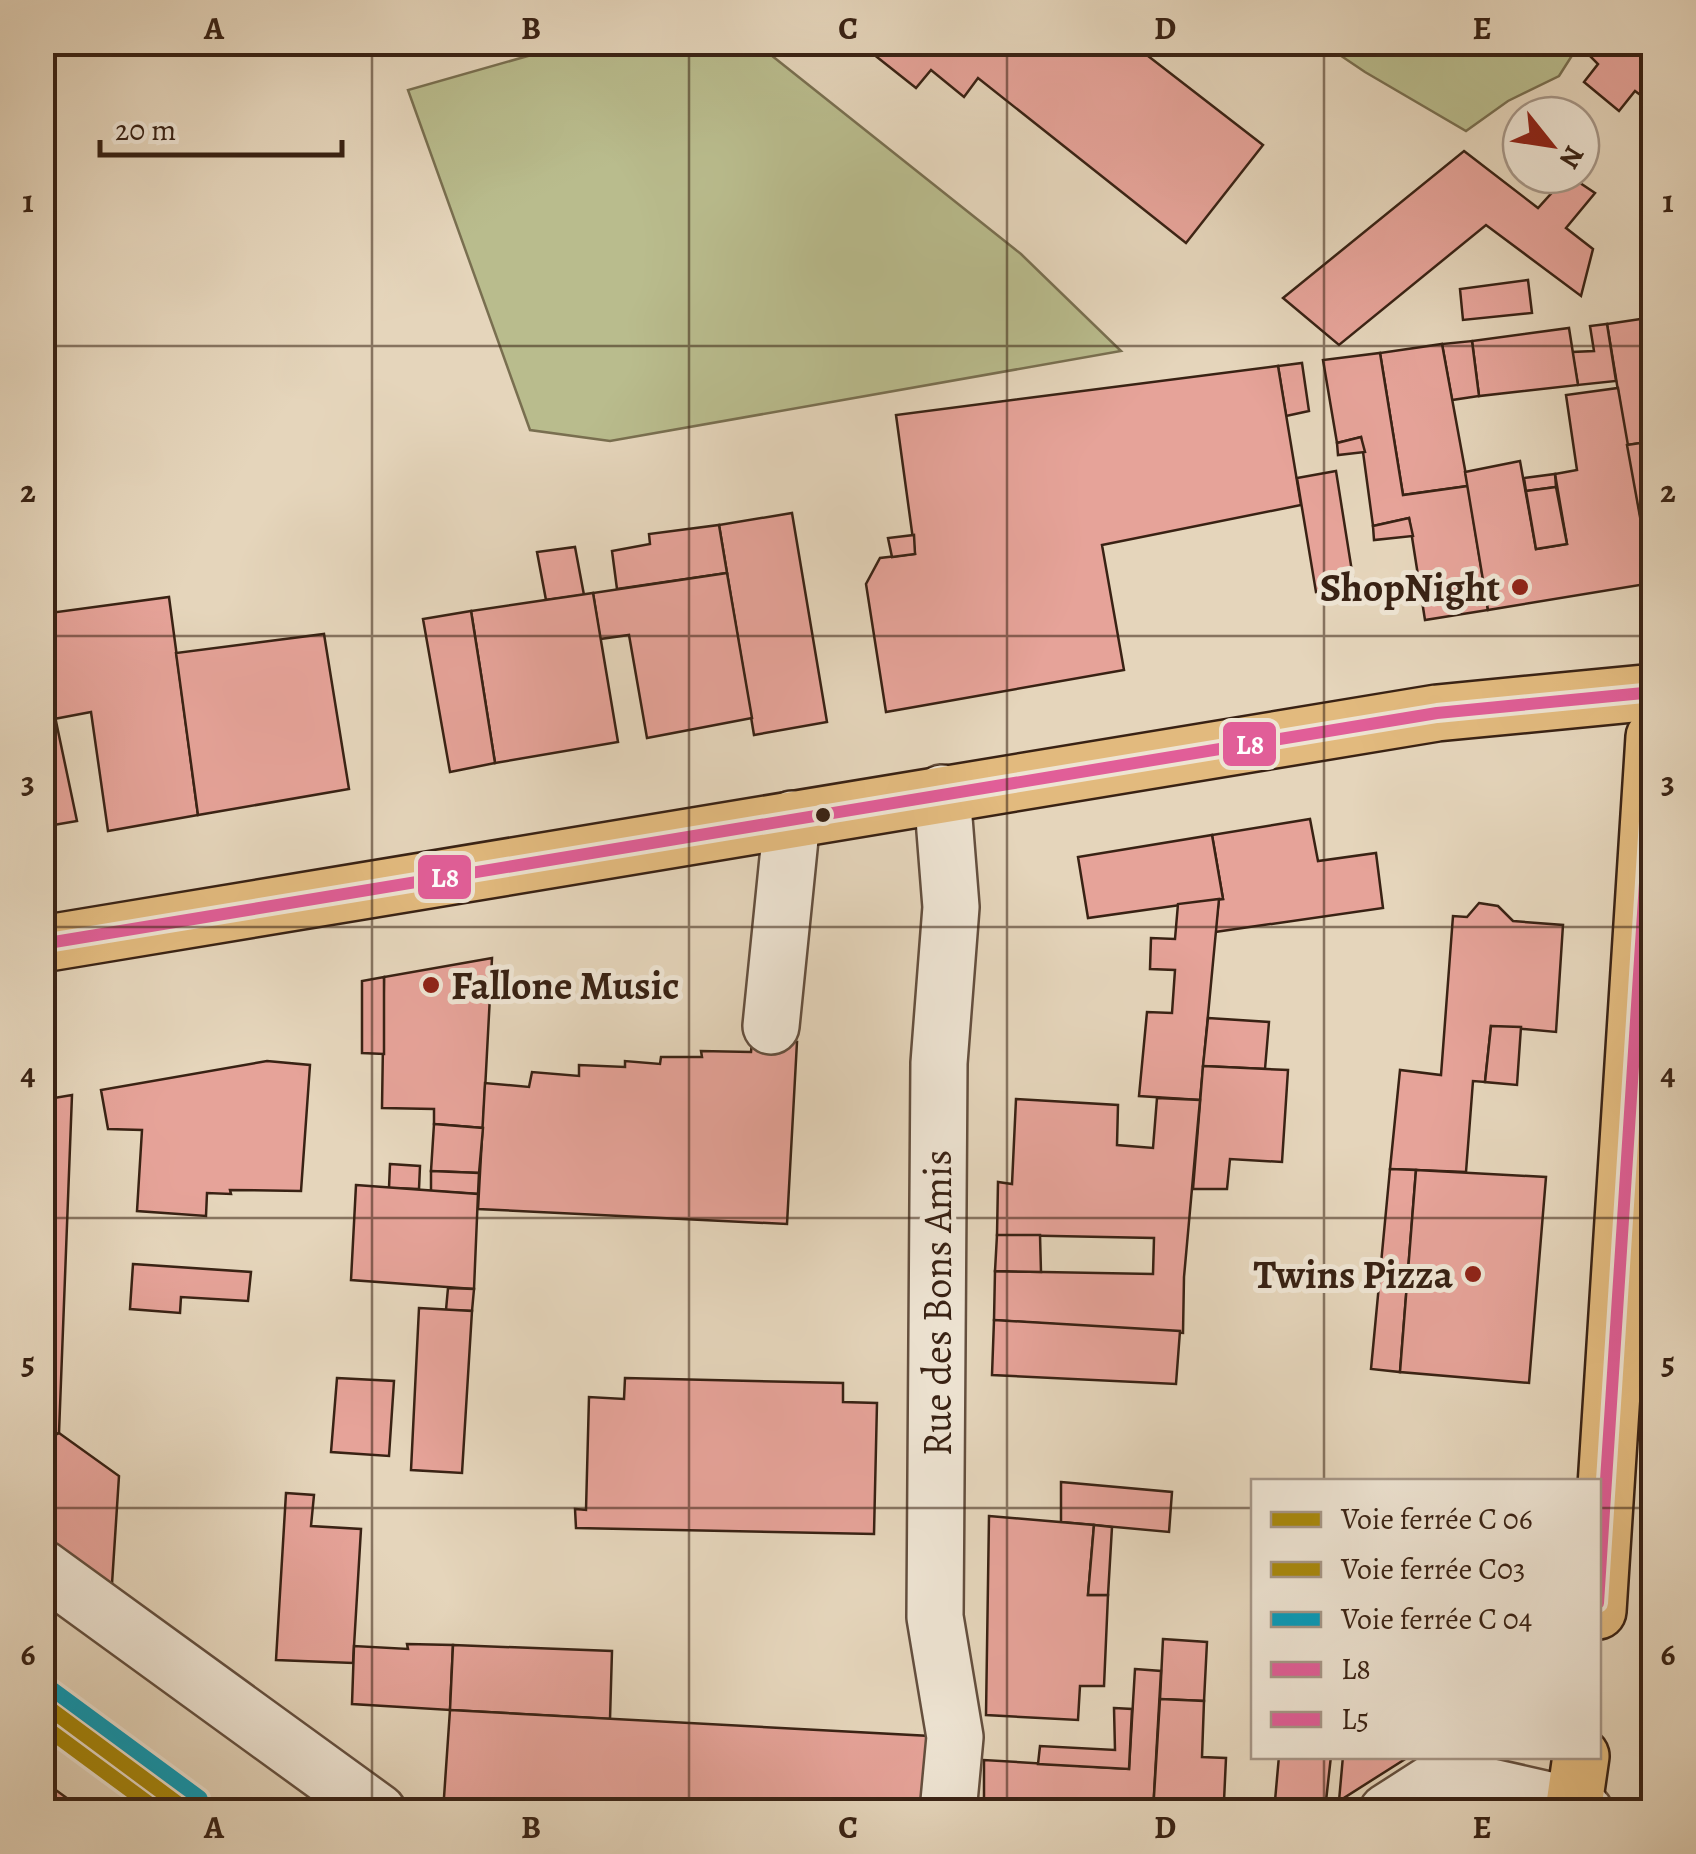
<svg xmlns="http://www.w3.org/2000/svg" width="1696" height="1854" viewBox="0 0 1696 1854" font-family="Alegreya,serif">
	<rect width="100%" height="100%" fill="#e5d5bb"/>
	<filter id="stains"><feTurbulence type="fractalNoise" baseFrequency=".002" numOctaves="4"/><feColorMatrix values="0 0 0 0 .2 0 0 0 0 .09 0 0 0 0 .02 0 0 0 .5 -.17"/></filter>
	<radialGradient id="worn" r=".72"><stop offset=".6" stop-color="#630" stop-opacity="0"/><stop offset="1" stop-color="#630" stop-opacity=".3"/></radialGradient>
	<g fill="#b9bc8d" stroke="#796f50" stroke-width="2.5">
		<polygon points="577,42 756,43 1021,254 1121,351 610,441 530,430 408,90"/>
		<polygon points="1322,43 1580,43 1559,76 1508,101 1466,131 1365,72"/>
	</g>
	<g fill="#e6a399" stroke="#392214" stroke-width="2.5">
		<polygon points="858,42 1130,42 1263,145 1186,243 978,78 964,97 931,70 916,88"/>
		<polygon points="1595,42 1654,42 1654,105 1635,91 1619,111 1584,82 1598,64 1586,52"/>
		<polygon points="1464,151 1538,208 1568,175 1595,193 1566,228 1593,249 1581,296 1486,225 1339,345 1283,298"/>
		<polygon points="1528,280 1532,313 1463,320 1460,289"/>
		<polygon points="1654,317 1654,441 1627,445 1607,324"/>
		<polygon points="1607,324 1616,381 1578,385 1572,352 1594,351 1590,326"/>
		<polygon points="1569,328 1578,385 1479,396 1472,341"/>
		<polygon points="1472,341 1479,396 1452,400 1442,344"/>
		<polygon points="1442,344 1468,486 1403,495 1380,353"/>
		<polygon points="1380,353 1403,495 1468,486 1488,610 1425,620 1409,518 1373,526 1361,437 1337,443 1323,360"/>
		<polygon points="1302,363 1309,411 1286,416 1278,366"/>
		<polygon points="1278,366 1301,505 1102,545 1124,670 886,712 866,584 880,558 915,554 896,415"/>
		<polygon points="1618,388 1652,583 1488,610 1465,472 1520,461 1536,549 1567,544 1555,474 1577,470 1566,395"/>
		<polygon points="1361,437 1365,452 1338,455 1337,443"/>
		<polygon points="1654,441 1654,583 1652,583 1627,445"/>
		<polygon points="1336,471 1354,584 1316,592 1297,478"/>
		<polygon points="1555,474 1556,487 1526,491 1524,478"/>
		<polygon points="1556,487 1567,544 1536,549 1526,491"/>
		<polygon points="792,513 827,722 754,735 719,525"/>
		<polygon points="1409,518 1413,536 1374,540 1373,526"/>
		<polygon points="719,525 727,573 617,589 612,551 650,544 649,534"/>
		<polygon points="914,535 915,554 892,557 888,538"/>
		<polygon points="575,547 584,595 546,600 537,552"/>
		<polygon points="727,573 752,718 647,738 629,635 600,639 593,593"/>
		<polygon points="593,593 618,742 495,763 471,611"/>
		<polygon points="169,597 198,815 108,831 91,712 54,719 42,658 42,614"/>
		<polygon points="471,611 495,763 450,772 423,619"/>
		<polygon points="324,634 349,789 198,815 176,653"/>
		<polygon points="45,669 77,821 42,827 42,670"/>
		<polygon points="1310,819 1318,861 1376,853 1383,908 1215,932 1219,899 1223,899 1212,835"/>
		<polygon points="1212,835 1223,899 1088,918 1078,857"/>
		<polygon points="1219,899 1200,1100 1139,1096 1147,1012 1172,1013 1175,970 1150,969 1151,938 1175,939 1178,904"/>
		<polygon points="1479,903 1498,906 1513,921 1563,925 1556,1032 1491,1026 1485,1082 1473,1081 1466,1172 1390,1169 1400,1070 1441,1075 1453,916 1467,917"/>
		<polygon points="492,958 483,1128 434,1124 434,1109 382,1108 384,977"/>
		<polygon points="384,977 384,1054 362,1053 362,981"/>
		<polygon points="1208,1018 1269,1022 1265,1069 1203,1066"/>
		<polygon points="1491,1026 1521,1027 1517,1085 1485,1082"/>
		<polygon points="752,1041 797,1042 787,1224 478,1209 485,1083 529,1087 532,1072 579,1076 579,1065 625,1067 625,1061 660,1064 661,1057 702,1057 701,1051 751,1052"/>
		<polygon points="267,1061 310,1065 301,1191 230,1190 231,1194 207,1193 206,1216 137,1211 142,1130 108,1129 101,1090"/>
		<polygon points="1203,1066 1288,1070 1282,1162 1230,1159 1227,1189 1193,1189"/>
		<polygon points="72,1095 59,1433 42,1441 42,1100"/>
		<polygon points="1157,1098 1200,1100 1184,1277 1183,1333 994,1320 995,1271 1153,1274 1154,1238 997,1235 998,1182 1012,1184 1016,1099 1118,1105 1117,1145 1153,1148"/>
		<polygon points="434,1124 483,1128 479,1173 431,1171"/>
		<polygon points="390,1164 420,1166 419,1189 389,1188"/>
		<polygon points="1390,1169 1416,1170 1400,1372 1371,1369"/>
		<polygon points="1416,1170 1546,1177 1529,1383 1400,1372"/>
		<polygon points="431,1171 479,1173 478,1194 431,1191"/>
		<polygon points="356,1185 478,1194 474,1289 351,1280"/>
		<polygon points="997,1235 1040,1235 1041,1272 995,1271"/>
		<polygon points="133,1264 251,1272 248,1301 181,1297 180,1313 130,1309"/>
		<polygon points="448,1288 474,1289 472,1311 446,1310"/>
		<polygon points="419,1308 472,1311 462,1473 411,1470"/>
		<polygon points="994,1320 1180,1331 1176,1384 992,1375"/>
		<polygon points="337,1378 394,1381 389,1456 331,1452"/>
		<polygon points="625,1378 843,1383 843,1402 877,1403 874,1534 576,1528 575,1509 586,1510 589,1397 624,1399"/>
		<polygon points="59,1433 119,1476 112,1584 42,1536 42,1441"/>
		<polygon points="1061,1482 1172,1492 1169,1532 1061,1522"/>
		<polygon points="286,1493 314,1495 311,1526 361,1529 353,1663 276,1660"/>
		<polygon points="989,1516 1094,1525 1088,1595 1108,1595 1104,1686 1080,1686 1078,1720 986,1715"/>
		<polygon points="1094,1525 1112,1527 1108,1595 1088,1595"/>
		<polygon points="1163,1639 1207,1642 1204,1701 1160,1699"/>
		<polygon points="407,1644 453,1645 450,1710 352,1704 354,1646 408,1649"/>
		<polygon points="453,1645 612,1651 610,1719 450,1710"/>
		<polygon points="1135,1669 1161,1671 1153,1812 984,1812 984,1760 1129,1769"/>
		<polygon points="1160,1699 1204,1701 1202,1757 1226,1758 1224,1801 1199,1799 1198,1812 1153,1812"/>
		<polygon points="1114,1708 1132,1709 1129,1769 1038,1764 1040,1746 1115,1750"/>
		<polygon points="450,1710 930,1736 926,1812 443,1812"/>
		<polygon points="1279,1756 1331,1756 1325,1810 1274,1812"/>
		<polygon points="1343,1756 1410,1756 1339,1801"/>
		<polygon points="42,1780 86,1812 42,1812"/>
		<polygon points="1199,1799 1224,1801 1223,1812 1198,1812"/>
	</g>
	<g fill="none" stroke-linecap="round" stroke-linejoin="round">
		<defs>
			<g id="minor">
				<polyline points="942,793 951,907 939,1063 935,1617 955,1737 948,1812"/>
				<polyline points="771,1026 792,819"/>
				<polyline points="42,1568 378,1812"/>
				<polyline points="1387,1812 1443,1776 1575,1806 1585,1812"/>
			</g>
			<g id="major">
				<polyline points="42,944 1437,713 1654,692"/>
				<polyline points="1598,1611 1654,737"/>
				<polyline points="1573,1812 1581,1756"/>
			</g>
		</defs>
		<use href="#minor" stroke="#644f3e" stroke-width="60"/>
		<use href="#major" stroke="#392214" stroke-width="60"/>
		<use href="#minor" stroke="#eee4d3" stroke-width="55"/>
		<use href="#major" stroke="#e2ba7e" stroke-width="55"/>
		<defs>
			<polyline id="bus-1" points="42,944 1437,713 1654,692"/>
			<polyline id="bus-2" points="1598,1603 1654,745"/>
		</defs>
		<use href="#bus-1" stroke="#eee4d3" stroke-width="20"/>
		<use href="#bus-2" stroke="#eee4d3" stroke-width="20"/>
		<use href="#bus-1" stroke="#e15e98" stroke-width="12"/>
		<use href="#bus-2" stroke="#e15e98" stroke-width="12"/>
		<defs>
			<polyline id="rail-1" points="42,1703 189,1812"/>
			<polyline id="rail-2" points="42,1725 160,1812"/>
			<polyline id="rail-3" points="52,1689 200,1798"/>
		</defs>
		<use href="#rail-1" stroke="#eee4d3" stroke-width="22"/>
		<use href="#rail-2" stroke="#eee4d3" stroke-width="22"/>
		<use href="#rail-3" stroke="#eee4d3" stroke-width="22"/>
		<use href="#rail-1" stroke="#a8880b" stroke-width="15"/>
		<use href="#rail-2" stroke="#a8880b" stroke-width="15"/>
		<use href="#rail-3" stroke="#069cbb" stroke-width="15"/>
	</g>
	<path fill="none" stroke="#392214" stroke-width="2.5" stroke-opacity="0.55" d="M372,42V1812M689,42V1812M1007,42V1812M1324,42V1482M42,346H1654M42,636H1654M42,927H1654M42,1218H1654M42,1508H1254M1598,1508H1654M1324,1756V1812"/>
	<g fill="#8f2418" stroke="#eee4d3" stroke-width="4">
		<circle cx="1520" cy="587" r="10"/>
		<circle cx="431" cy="985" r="10"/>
		<circle cx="1473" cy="1274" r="10"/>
	</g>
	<circle fill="#392214" stroke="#eee4d3" stroke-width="4" cx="823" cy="815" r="9"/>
	<g text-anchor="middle" stroke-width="10" stroke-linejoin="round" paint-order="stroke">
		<g font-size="40" font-weight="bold" fill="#392214" stroke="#eee4d3" text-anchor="end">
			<text x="1500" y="601">ShopNight</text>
			<text x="451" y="999" text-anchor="start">Fallone Music</text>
			<text x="1453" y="1288">Twins Pizza</text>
		</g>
		<g font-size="40" fill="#392214" stroke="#eee4d3">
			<text transform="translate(937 1303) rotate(-90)" y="14">Rue des Bons Amis</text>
		</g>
	</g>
	<g stroke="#eee4d3" stroke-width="4">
		<rect x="1221" y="720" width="57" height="48" rx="10" fill="#e15e98"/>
		<rect x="416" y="853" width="57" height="48" rx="10" fill="#e15e98"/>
	</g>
	<g font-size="28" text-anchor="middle" font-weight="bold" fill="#fff">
		<text x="1250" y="754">L8</text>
		<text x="445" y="887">L8</text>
	</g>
	<rect width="1696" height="1854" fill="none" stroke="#e5d5bb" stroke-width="110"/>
	<rect x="1251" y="1479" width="350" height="280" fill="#eee4d3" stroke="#a69687" stroke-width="2.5"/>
	<rect x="1271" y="1512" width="50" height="15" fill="#a8880b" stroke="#a69687" stroke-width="2.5"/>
	<text x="1341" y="1529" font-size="30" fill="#392214">Voie ferrée C 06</text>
	<rect x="1271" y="1562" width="50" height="15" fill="#a8880b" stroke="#a69687" stroke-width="2.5"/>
	<text x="1341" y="1579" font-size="30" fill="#392214">Voie ferrée C03</text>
	<rect x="1271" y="1612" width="50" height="15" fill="#069cbb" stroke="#a69687" stroke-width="2.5"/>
	<text x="1341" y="1629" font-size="30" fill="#392214">Voie ferrée C 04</text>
	<rect x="1271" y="1662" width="50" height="15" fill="#e15e98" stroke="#a69687" stroke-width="2.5"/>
	<text x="1341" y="1679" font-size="30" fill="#392214">L8</text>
	<rect x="1271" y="1712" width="50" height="15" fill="#e15e98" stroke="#a69687" stroke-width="2.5"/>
	<text x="1341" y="1729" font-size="30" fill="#392214">L5</text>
	<g transform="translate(1551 145) rotate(120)"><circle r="48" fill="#eee4d3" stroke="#a69687" stroke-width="2.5"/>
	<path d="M0-8L18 38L0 25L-18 38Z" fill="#8f2418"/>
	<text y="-15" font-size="28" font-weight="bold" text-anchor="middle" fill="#392214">N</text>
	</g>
	<path d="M100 140v15h242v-15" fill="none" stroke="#392214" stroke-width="5"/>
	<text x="115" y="140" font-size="30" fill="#392214" stroke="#eee4d3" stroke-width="8" paint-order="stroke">20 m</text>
	<rect x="55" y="55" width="1586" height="1744" fill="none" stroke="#392214" stroke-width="4"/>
	<g font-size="32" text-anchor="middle" font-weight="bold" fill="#392214">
		<text x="214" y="39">A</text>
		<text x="531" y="39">B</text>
		<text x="848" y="39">C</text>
		<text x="1165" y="39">D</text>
		<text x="1482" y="39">E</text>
		<text x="28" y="212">1</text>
		<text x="1668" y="212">1</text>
		<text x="28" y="502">2</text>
		<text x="1668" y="502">2</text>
		<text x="28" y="793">3</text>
		<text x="1668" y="793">3</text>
		<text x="28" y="1084">4</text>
		<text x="1668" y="1084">4</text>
		<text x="28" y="1374">5</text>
		<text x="1668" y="1374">5</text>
		<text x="28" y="1665">6</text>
		<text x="1668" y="1665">6</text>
		<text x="214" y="1838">A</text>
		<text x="531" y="1838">B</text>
		<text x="848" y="1838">C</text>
		<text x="1165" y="1838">D</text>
		<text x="1482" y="1838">E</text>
	</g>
	<rect width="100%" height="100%" filter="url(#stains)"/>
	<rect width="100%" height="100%" fill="url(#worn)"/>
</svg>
